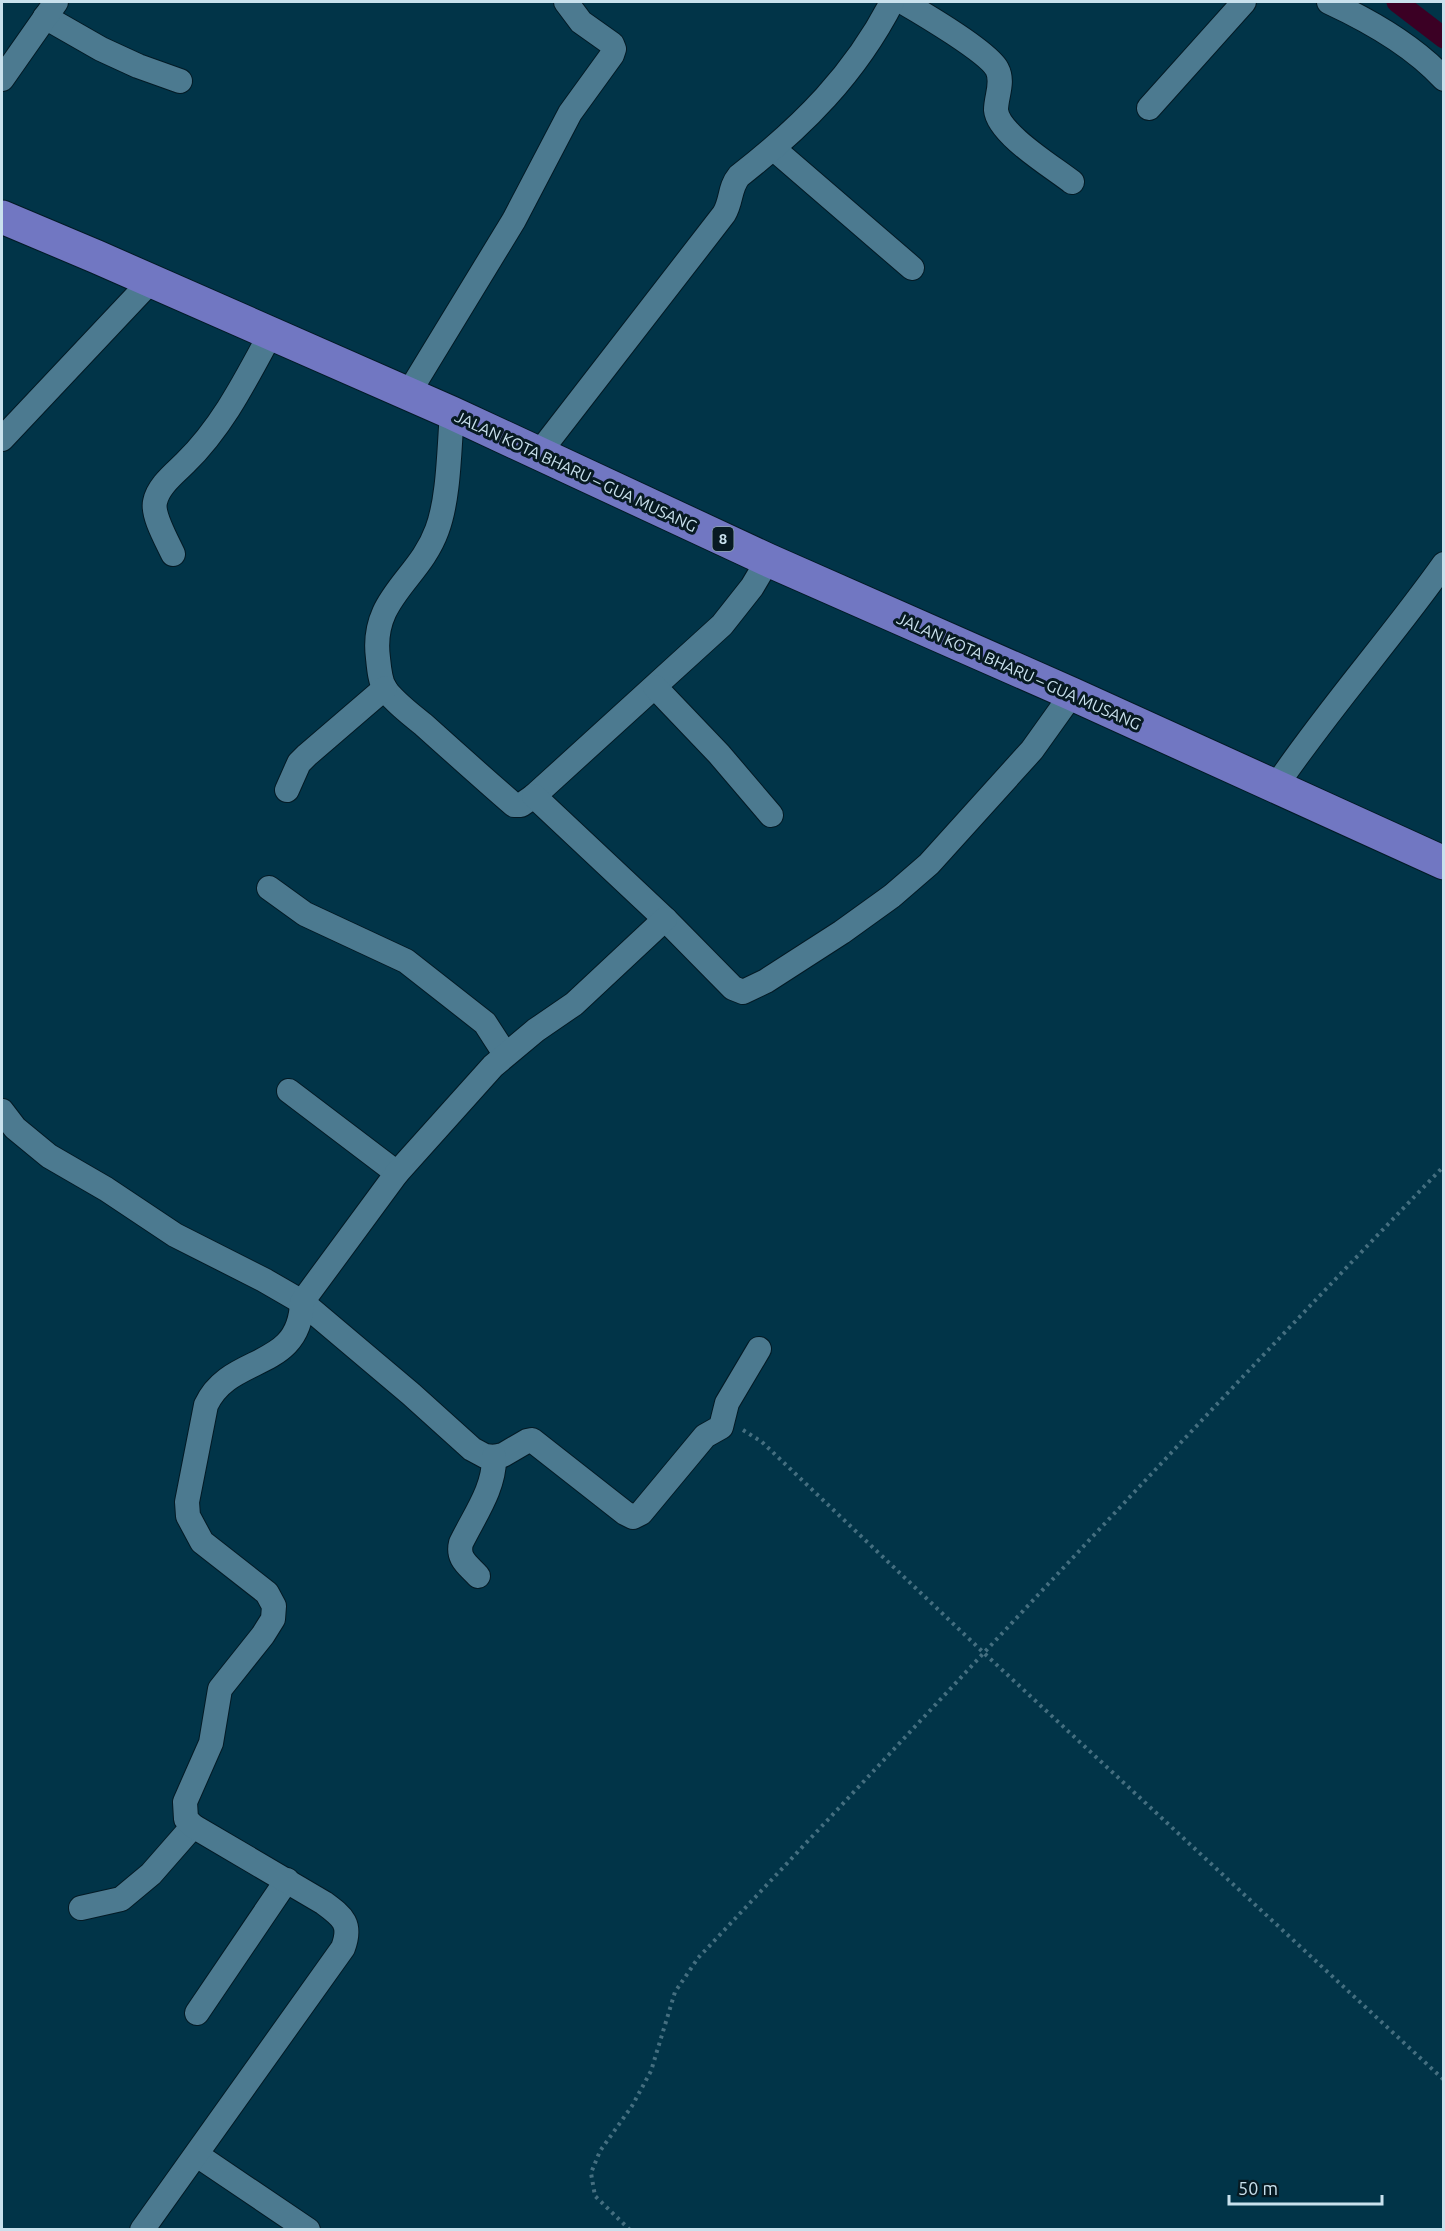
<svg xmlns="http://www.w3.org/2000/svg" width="1445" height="2231" viewBox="0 0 1445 2231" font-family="Ubuntu,sans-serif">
	<rect width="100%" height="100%" fill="#013448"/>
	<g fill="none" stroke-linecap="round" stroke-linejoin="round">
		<polyline stroke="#3b0024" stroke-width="21" points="1397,2 1444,38"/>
		<defs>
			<g id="street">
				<path d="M903,2C922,13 988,52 997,69C1004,82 996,96 996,110C998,134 1053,167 1072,182"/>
				<path d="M1329,2C1370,21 1413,45 1444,79"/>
				<polyline points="45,17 101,49 138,66 180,81"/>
				<polyline points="2,79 56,2"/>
				<polyline points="1149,108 1244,2"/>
				<polyline points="774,149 912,268"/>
				<polyline points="408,394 514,220 570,113 612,55 614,49 612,44 581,22 566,2"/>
				<path d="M452,413C449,449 449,498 437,530C419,580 370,598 378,658C379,668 380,681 385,689C395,703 412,715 425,726C455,753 484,779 514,805H521L534,796L722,625L752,587L768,560"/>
				<polyline points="2,439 150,282"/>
				<path d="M539,453L724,214C732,201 729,188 739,176C803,126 855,74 892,2"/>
				<path d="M173,554C167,541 152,515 155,502C158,486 175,473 185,463C223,426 246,379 271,333"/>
				<polyline points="655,687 719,754 771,815"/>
				<path d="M1276,786C1328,709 1390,640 1444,564"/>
				<polyline points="287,790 299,763 307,755 385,688"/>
				<polyline points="534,796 665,919 733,988 743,992 766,981 842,932 892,896 929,864 1032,750 1072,694"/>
				<polyline points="269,888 305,914 406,961 485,1023 505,1054"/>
				<polyline points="289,1091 397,1173"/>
				<polyline points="2,1111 15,1128 49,1156 106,1189 175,1235 264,1280 302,1302 411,1394 472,1449 485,1456 494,1457 503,1455 527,1441 532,1440 625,1513 633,1517 641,1513 705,1436 721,1427 727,1403 759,1349"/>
				<path d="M478,1576C468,1565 457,1559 461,1543C474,1516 495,1488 494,1457"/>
				<polyline points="81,1908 121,1899 151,1874 193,1826"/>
				<polyline points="197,2013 287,1880"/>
				<polyline points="197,2155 308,2230"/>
				<path d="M142,2230L343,1948C352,1924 343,1917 324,1903L193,1826L186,1819L185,1802L211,1743L220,1689L263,1635L273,1619L274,1606L267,1593L202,1542L188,1516L187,1502L206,1405C230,1353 300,1372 302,1302L397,1173L493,1066L536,1030L574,1004L665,919"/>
			</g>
			<polyline id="primary" points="2,217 97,257 452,413 768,560 1072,694 1444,863"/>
		</defs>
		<use href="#street" stroke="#031a25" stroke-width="26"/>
		<use href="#primary" stroke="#031a25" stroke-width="35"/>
		<g stroke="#456f80" stroke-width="4" stroke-dasharray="3 4.5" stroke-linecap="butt">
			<polyline points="743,1430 762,1442 985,1654 1444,2080"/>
			<path d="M630,2230L595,2196L591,2173L600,2151L632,2106L651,2071L675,1992L698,1958C947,1694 1192,1427 1444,1166"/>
		</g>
		<use href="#street" stroke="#4c7a90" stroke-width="24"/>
		<use href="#primary" stroke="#7177c2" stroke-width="33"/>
	</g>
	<g text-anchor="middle" stroke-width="6" stroke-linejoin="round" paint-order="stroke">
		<rect fill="#071a22" stroke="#8fa5b0" stroke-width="1.5" x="712.5" y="527" width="21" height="24" rx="4.5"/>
		<g font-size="15" font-weight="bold" fill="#c9e1ed">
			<text x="723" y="544">8</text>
		</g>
		<g font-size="16" fill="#c9e1ed" stroke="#071a22">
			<text transform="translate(576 471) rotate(25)" y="6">JALAN KOTA BHARU – GUA MUSANG</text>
			<text transform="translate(1019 671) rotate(24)" y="6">JALAN KOTA BHARU – GUA MUSANG</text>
		</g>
	</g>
	<rect width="1445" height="2231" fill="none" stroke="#c9e1ed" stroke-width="6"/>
	<path d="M1229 2195v9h153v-9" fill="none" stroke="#c9e1ed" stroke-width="3"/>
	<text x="1238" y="2195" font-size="18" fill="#c9e1ed" stroke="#071a22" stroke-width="4.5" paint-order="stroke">50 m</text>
</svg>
